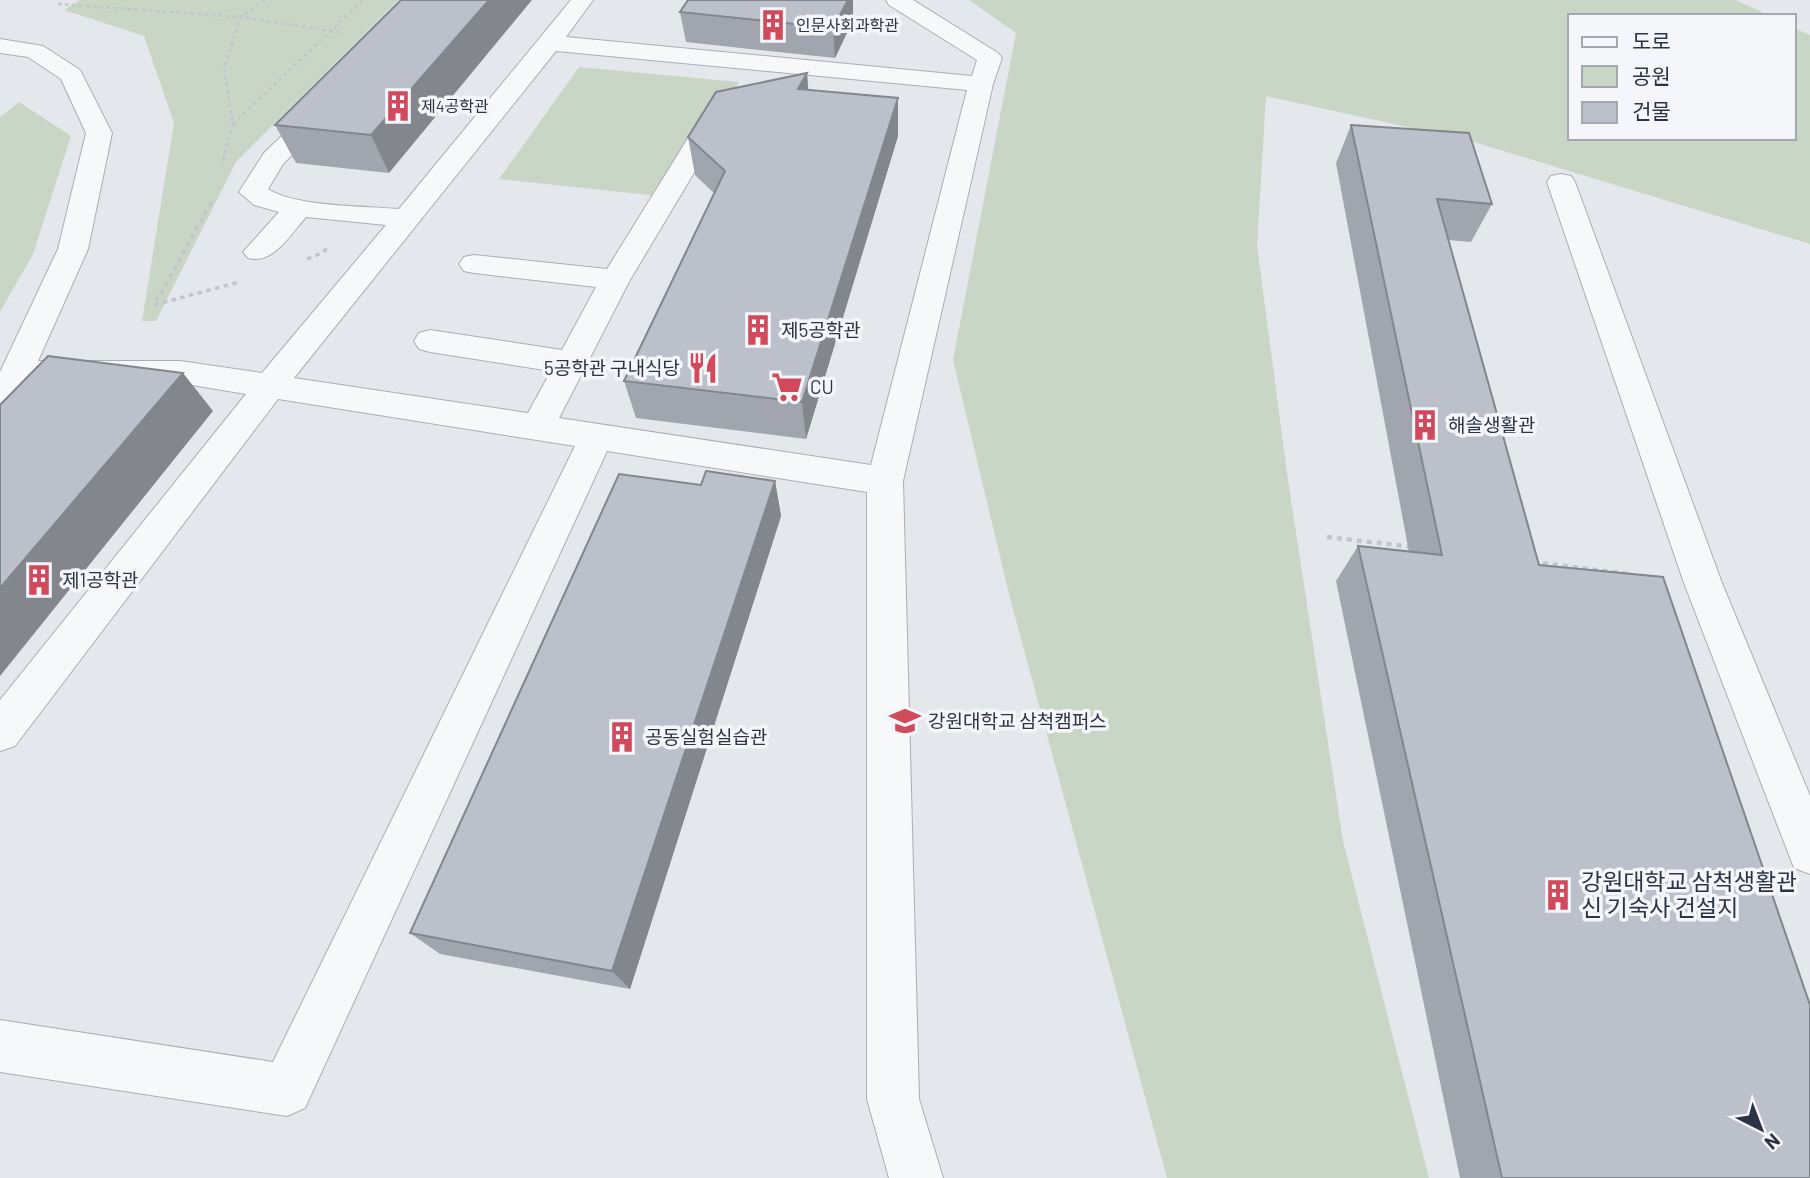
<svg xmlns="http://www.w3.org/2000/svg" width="1810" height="1178" viewBox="0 0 1810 1178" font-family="Barlow,'Noto Sans KR',sans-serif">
	<rect width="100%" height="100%" fill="#e4e7ec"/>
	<g fill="#c9d6c5">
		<polygon points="80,0 398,0 236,162 156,321 142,321 174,123 144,36 64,10"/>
		<polygon points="969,0 1736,0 1770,16 1570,16 1570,138 1794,138 1794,28 1810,35 1810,244 1467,140 1266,96 1257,246 1288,480 1343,841 1429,1178 1167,1178 1010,598 953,360 1016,33"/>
		<polygon points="579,67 739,82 678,198 499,179"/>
		<polygon points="19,102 71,136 33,254 0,312 0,117"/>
	</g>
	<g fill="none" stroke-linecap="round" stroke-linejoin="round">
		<defs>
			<g id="minor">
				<path d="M571,0H593L566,37L972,76L977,60L889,5L886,0H913L998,53L1002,58L993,84L903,481L919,1099L943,1178H889L867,1099V492L607,451L305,1108L287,1116L0,1072V1020L273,1062L575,446L278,399L15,746L0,751V700L246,394L180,383H26L12,404L0,408V372L58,249L86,133L61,79L28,57L0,53V39L43,46L80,70L112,133L88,249L38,361H180L262,373L386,225L306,217C290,235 273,265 248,258L243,252L279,212L254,205L239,192L264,153L315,104L324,101L333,104L337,109L333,114L283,164L268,189C296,207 365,206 399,209ZM556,51L967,90L871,465L559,418L630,280L732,109L728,104L719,101L710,104L706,109L607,269L474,255L464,257L459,264L464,271L474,273L596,287L562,350L430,330L419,333L414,341L419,349L430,352L551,371L528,413L294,378Z"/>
				<polygon points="1561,174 1571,176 1575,182 1722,583 1810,796 1810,874 1794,868 1684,583 1547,182 1551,176"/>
			</g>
		</defs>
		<use href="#minor" stroke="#a9aeb7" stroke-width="2"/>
		<g stroke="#c2c5cb" stroke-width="2.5" stroke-dasharray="3.5 3.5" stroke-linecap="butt">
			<polyline points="265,0 241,17 224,68 233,124 363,0"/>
			<polyline points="58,4 241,17 344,33"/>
			<polyline points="221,167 233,124"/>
			<polyline points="210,205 213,199"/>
		</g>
		<g stroke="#c2c5cb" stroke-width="3.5" stroke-dasharray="4.5 4.5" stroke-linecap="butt">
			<polyline points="211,203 154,305 239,282"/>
			<polyline points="307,259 322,253 329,246"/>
		</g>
		<g stroke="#c2c5cb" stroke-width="4.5" stroke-dasharray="5 5" stroke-linecap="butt">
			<polyline points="1327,537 1413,547"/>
			<polyline points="1533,562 1628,574"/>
		</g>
		<use href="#minor" fill="#f7f8fa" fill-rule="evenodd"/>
	</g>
	<g fill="#a1a5ae">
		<polygon points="401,0 389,173 296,163 275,125"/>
		<polygon points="688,0 853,0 853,20 835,58 686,42 680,12"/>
		<polygon points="807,73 808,90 898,136 806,439 636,418 624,381 714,193 695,175 688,137"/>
		<polygon points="1351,125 1492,204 1471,242 1448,240 1539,565 1810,1178 1460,1178 1336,581 1358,546 1409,552 1336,163"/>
		<polygon points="775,481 781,516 630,989 440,954 410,933 701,485"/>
	</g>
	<g fill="#83868d">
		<polygon points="489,0 532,0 389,173 371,135"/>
		<polygon points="848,0 853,0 853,20 835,58 833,28"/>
		<polygon points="807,73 810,111 798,89"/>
		<polygon points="898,98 898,136 806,439 802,402"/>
		<polygon points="183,373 213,411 0,676 0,588"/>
		<polygon points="775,481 781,516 630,989 612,971"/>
	</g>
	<g fill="#bbc0ca" stroke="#83868d" stroke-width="2">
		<polygon points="401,0 489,0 371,135 275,125"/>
		<polygon points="688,0 848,0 833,28 680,12"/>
		<polygon points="807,73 798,89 898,98 802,402 624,381 725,171 688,137 716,92"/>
		<polygon points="1351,125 1469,133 1492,204 1437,199 1539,565 1663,577 1810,1005 1810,1178 1502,1178 1358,546 1442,555"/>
		<polygon points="48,356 183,373 0,588 0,405"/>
		<polygon points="706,471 775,481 612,971 410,933 619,474 701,485"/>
	</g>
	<defs>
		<symbol id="building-bare" viewBox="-9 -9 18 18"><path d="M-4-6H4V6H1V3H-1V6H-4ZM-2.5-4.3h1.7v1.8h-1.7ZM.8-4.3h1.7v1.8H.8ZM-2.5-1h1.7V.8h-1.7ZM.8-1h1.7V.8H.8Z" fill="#d1495b" stroke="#f4f6f9" stroke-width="2.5" paint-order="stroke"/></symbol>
		<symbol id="restaurant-bare" viewBox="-9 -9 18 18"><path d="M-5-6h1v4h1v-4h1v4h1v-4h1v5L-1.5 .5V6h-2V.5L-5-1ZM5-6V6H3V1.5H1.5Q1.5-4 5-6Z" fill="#d1495b" stroke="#f4f6f9" stroke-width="2.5" paint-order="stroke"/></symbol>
		<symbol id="supermarket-bare" viewBox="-9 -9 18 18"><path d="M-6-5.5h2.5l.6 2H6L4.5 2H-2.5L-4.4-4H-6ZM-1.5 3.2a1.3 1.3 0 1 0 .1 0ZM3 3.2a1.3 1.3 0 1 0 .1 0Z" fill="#d1495b" stroke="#f4f6f9" stroke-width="2.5" paint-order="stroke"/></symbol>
		<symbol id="university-bare" viewBox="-9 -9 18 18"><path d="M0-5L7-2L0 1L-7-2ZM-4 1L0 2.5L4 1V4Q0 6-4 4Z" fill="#d1495b" stroke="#f4f6f9" stroke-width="2.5" paint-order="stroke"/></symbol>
	</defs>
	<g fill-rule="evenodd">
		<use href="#building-bare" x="751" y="3" width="44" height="44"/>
		<use href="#building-bare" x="376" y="84" width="44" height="44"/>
		<use href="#building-bare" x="736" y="308" width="44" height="44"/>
		<use href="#restaurant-bare" x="681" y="346" width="44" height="44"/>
		<use href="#supermarket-bare" x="765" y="365" width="44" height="44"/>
		<use href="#building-bare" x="1403" y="403" width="44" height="44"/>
		<use href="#building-bare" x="17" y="558" width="44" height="44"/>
		<use href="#university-bare" x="883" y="699" width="44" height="44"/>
		<use href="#building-bare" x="600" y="715" width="44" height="44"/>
		<use href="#building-bare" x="1536" y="873" width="44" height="44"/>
	</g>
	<g text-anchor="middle" stroke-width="7" stroke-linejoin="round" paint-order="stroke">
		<g font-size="16" fill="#2b3445" stroke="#f4f6f9" text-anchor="start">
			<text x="796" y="31">인문사회과학관</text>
			<text x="421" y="112">제4공학관</text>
		</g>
		<g font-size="19" fill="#2b3445" stroke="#f4f6f9" text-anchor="start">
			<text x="781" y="337">제5공학관</text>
			<text x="680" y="375" text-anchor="end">5공학관 구내식당</text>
			<text x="810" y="394">CU</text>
			<text x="1448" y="432">해솔생활관</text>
			<text x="62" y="587">제1공학관</text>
			<text x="928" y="728">강원대학교 삼척캠퍼스</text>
			<text x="645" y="744">공동실험실습관</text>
		</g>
		<g font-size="23" fill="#2b3445" stroke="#f4f6f9" text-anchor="start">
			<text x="1581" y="890">강원대학교 삼척생활관<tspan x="1581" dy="26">신 기숙사 건설지</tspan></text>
		</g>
	</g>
	<rect x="1568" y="14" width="228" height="126" fill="#f4f6f9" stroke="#a4a8b1" stroke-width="2"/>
	<rect x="1582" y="37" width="35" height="10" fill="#f7f8fa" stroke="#a4a8b1" stroke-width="2"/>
	<text x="1632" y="49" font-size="21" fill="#2b3445">도로</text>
	<rect x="1582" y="66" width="35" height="21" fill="#c9d6c5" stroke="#a4a8b1" stroke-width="2"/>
	<text x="1632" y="84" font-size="21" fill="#2b3445">공원</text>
	<rect x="1582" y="102" width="35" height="21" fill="#bbc0ca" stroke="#a4a8b1" stroke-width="2"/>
	<text x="1632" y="119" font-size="21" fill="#2b3445">건물</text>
	<g transform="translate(1761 1129) rotate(138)" stroke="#f4f6f9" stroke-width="5" paint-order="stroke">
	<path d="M0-5L12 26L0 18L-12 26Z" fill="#2b3445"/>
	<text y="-10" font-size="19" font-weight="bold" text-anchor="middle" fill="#2b3445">N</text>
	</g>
</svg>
